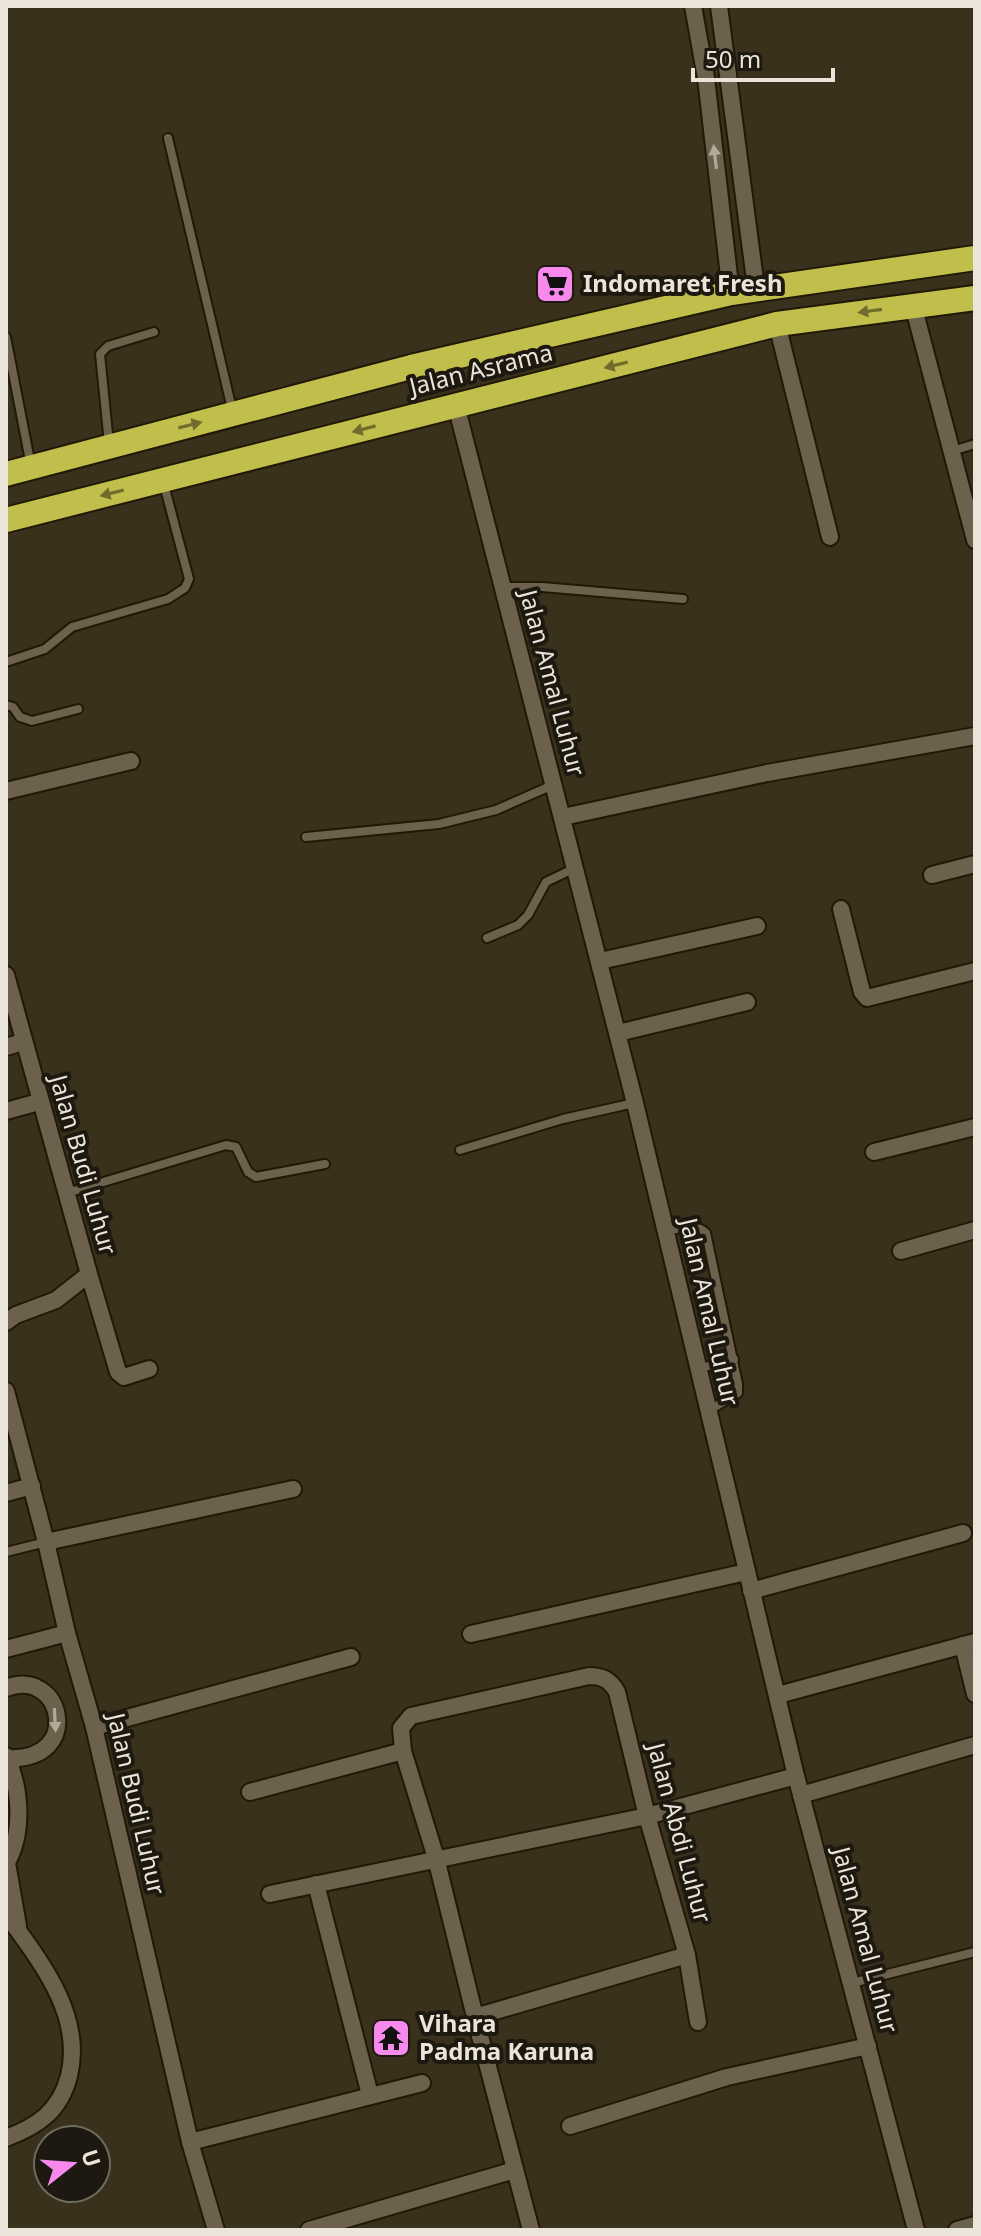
<svg xmlns="http://www.w3.org/2000/svg" width="981" height="2236" viewBox="0 0 981 2236" font-family="'Noto Sans',sans-serif">
	<rect width="100%" height="100%" fill="#3a311d"/>
	<g fill="none" stroke-linecap="round" stroke-linejoin="round">
		<defs>
			<g id="lane">
				<polyline points="168,138 232,409"/>
				<polyline points="6,337 31,466"/>
				<polyline points="109,444 100,354 108,346 154,332"/>
				<polyline points="952,451 975,444"/>
				<polyline points="502,587 542,587 683,599"/>
				<polyline points="6,662 45,649 72,627 168,599 185,588 189,579 163,481"/>
				<polyline points="6,705 13,707 20,717 32,721 78,709"/>
				<polyline points="306,837 439,824 496,810 553,785"/>
				<polyline points="487,938 518,925 528,915 546,882 575,868"/>
				<polyline points="460,1150 563,1119 634,1103"/>
				<polyline points="67,1193 226,1145 236,1147 248,1172 256,1177 325,1164"/>
				<path d="M666,1231C679,1229 696,1222 706,1233L738,1384V1393L708,1411"/>
				<polyline points="697,1369 734,1359"/>
				<polyline points="6,1552 46,1542"/>
				<polyline points="852,1983 975,1952"/>
			</g>
			<g id="street">
				<polyline points="693,6 706,78 731,293"/>
				<polyline points="719,6 756,288"/>
				<polyline points="913,305 975,540"/>
				<polyline points="777,324 830,537"/>
				<polyline points="456,405 635,1103 796,1776 916,2230"/>
				<polyline points="6,791 131,761"/>
				<polyline points="563,817 767,773 975,736"/>
				<polyline points="932,875 975,864"/>
				<polyline points="841,909 862,992 867,998 975,971"/>
				<polyline points="600,961 757,926"/>
				<polyline points="6,975 89,1274 56,1300 16,1315 6,1322"/>
				<polyline points="618,1033 747,1002"/>
				<polyline points="6,1047 23,1042"/>
				<polyline points="6,1111 39,1102"/>
				<polyline points="874,1152 975,1127"/>
				<polyline points="901,1251 975,1230"/>
				<polyline points="89,1274 118,1372 124,1377 149,1369"/>
				<polyline points="6,1391 46,1542 67,1633 94,1727 190,2142 216,2230"/>
				<polyline points="6,1493 32,1486"/>
				<polyline points="46,1542 293,1489"/>
				<polyline points="751,1591 963,1533"/>
				<polyline points="471,1634 746,1572"/>
				<polyline points="963,1645 975,1694"/>
				<polyline points="6,1649 67,1633"/>
				<path d="M6,1688C63,1666 84,1762 8,1758"/>
				<polyline points="778,1695 975,1642"/>
				<polyline points="94,1727 351,1657"/>
				<path d="M6,1756C21,1788 24,1834 6,1864"/>
				<polyline points="250,1792 403,1751"/>
				<polyline points="801,1795 975,1745"/>
				<polyline points="7,1863 18,1926"/>
				<polyline points="316,1884 370,2095"/>
				<polyline points="270,1894 647,1816 796,1776"/>
				<path d="M6,1914C40,1961 84,2015 69,2076C60,2111 38,2126 6,2138"/>
				<polyline points="475,2017 687,1955"/>
				<polyline points="570,2126 727,2077 868,2046"/>
				<polyline points="190,2142 422,2083"/>
				<polyline points="309,2230 515,2170"/>
				<path d="M531,2230L475,2017L436,1858L403,1751L401,1728L411,1716L589,1676C603,1676 610,1680 617,1692L647,1816L687,1955L698,2022"/>
				<polyline points="957,2230 975,2225"/>
			</g>
			<g id="highway">
				<polyline points="6,474 411,367 731,293 975,258"/>
				<polyline points="6,520 777,324 975,298"/>
			</g>
		</defs>
		<use href="#lane" stroke="#211806" stroke-width="12"/>
		<use href="#street" stroke="#211806" stroke-width="20"/>
		<use href="#highway" stroke="#211806" stroke-width="28"/>
		<use href="#lane" stroke="#6b614c" stroke-width="8"/>
		<use href="#street" stroke="#6b614c" stroke-width="16"/>
		<use href="#highway" stroke="#c1bf4b" stroke-width="24"/>
	</g>
	<defs><path id="oneway-solid" d="M-6-.8H1V-3.2L6.5 0L1 3.2V.8H-6Z" transform="scale(2)"/></defs>
	<g fill="#b1aa9a">
		<use href="#oneway-solid" transform="translate(715 157) rotate(-97)"/>
		<use href="#oneway-solid" transform="translate(55 1720) rotate(87)"/>
	</g>
	<g fill="#6f6c2e">
		<use href="#oneway-solid" transform="translate(870 311) rotate(172)"/>
		<use href="#oneway-solid" transform="translate(616 365) rotate(166)"/>
		<use href="#oneway-solid" transform="translate(190 425) rotate(-14)"/>
		<use href="#oneway-solid" transform="translate(364 429) rotate(165)"/>
		<use href="#oneway-solid" transform="translate(112 493) rotate(166)"/>
	</g>
	<defs>
		<symbol id="supermarket-square" viewBox="-11 -11 22 22"><rect x="-9" y="-9" width="18" height="18" rx="4" fill="#f788ec" stroke="#1d1911"/><path d="M-6-5.5h2.5l.6 2H6L4.5 2H-2.5L-4.4-4H-6ZM-1.5 3.2a1.3 1.3 0 1 0 .1 0ZM3 3.2a1.3 1.3 0 1 0 .1 0Z" fill="#111"/></symbol>
		<symbol id="temple-square" viewBox="-11 -11 22 22"><rect x="-9" y="-9" width="18" height="18" rx="4" fill="#f788ec" stroke="#1d1911"/><path d="M0-6L5-2H3V0L6.5 2.5H4V6H1.5V3h-3V6H-4V2.5H-6.5L-3 0V-2H-5Z" fill="#111"/></symbol>
	</defs>
	<g fill-rule="evenodd">
		<use href="#supermarket-square" x="533" y="262" width="44" height="44"/>
		<use href="#temple-square" x="369" y="2016" width="44" height="44"/>
	</g>
	<g text-anchor="middle" stroke-width="8" stroke-linejoin="round" paint-order="stroke">
		<g font-size="24" font-weight="bold" fill="#ebe5d9" stroke="#1d1911" text-anchor="start">
			<text x="583" y="292">Indomaret Fresh</text>
			<text x="419" y="2032">Vihara<tspan x="419" dy="28">Padma Karuna</tspan></text>
		</g>
		<g font-size="24" fill="#ebe5d9" stroke="#1d1911">
			<text transform="translate(481 370) rotate(-14)" y="8">Jalan Asrama</text>
			<text transform="translate(552 683) rotate(75)" y="8">Jalan Amal Luhur</text>
			<text transform="translate(83 1165) rotate(74)" y="8">Jalan Budi Luhur</text>
			<text transform="translate(709 1312) rotate(77)" y="8">Jalan Amal Luhur</text>
			<text transform="translate(136 1804) rotate(77)" y="8">Jalan Budi Luhur</text>
			<text transform="translate(679 1833) rotate(75)" y="8">Jalan Abdi Luhur</text>
			<text transform="translate(865 1940) rotate(75)" y="8">Jalan Amal Luhur</text>
		</g>
	</g>
	<rect width="981" height="2236" fill="none" stroke="#ebe5d9" stroke-width="16"/>
	<g transform="translate(72 2164) rotate(73)"><circle r="38" fill="#1d1911" stroke="#6f6b61" stroke-width="2"/>
	<path d="M0-6L14 30L0 20L-14 30Z" fill="#f788ec"/>
	<text y="-12" font-size="22" font-weight="bold" text-anchor="middle" fill="#ebe5d9">U</text>
	</g>
	<path d="M693 68v12h140v-12" fill="none" stroke="#ebe5d9" stroke-width="4"/>
	<text x="705" y="68" font-size="24" fill="#ebe5d9" stroke="#1d1911" stroke-width="6" paint-order="stroke">50 m</text>
</svg>
